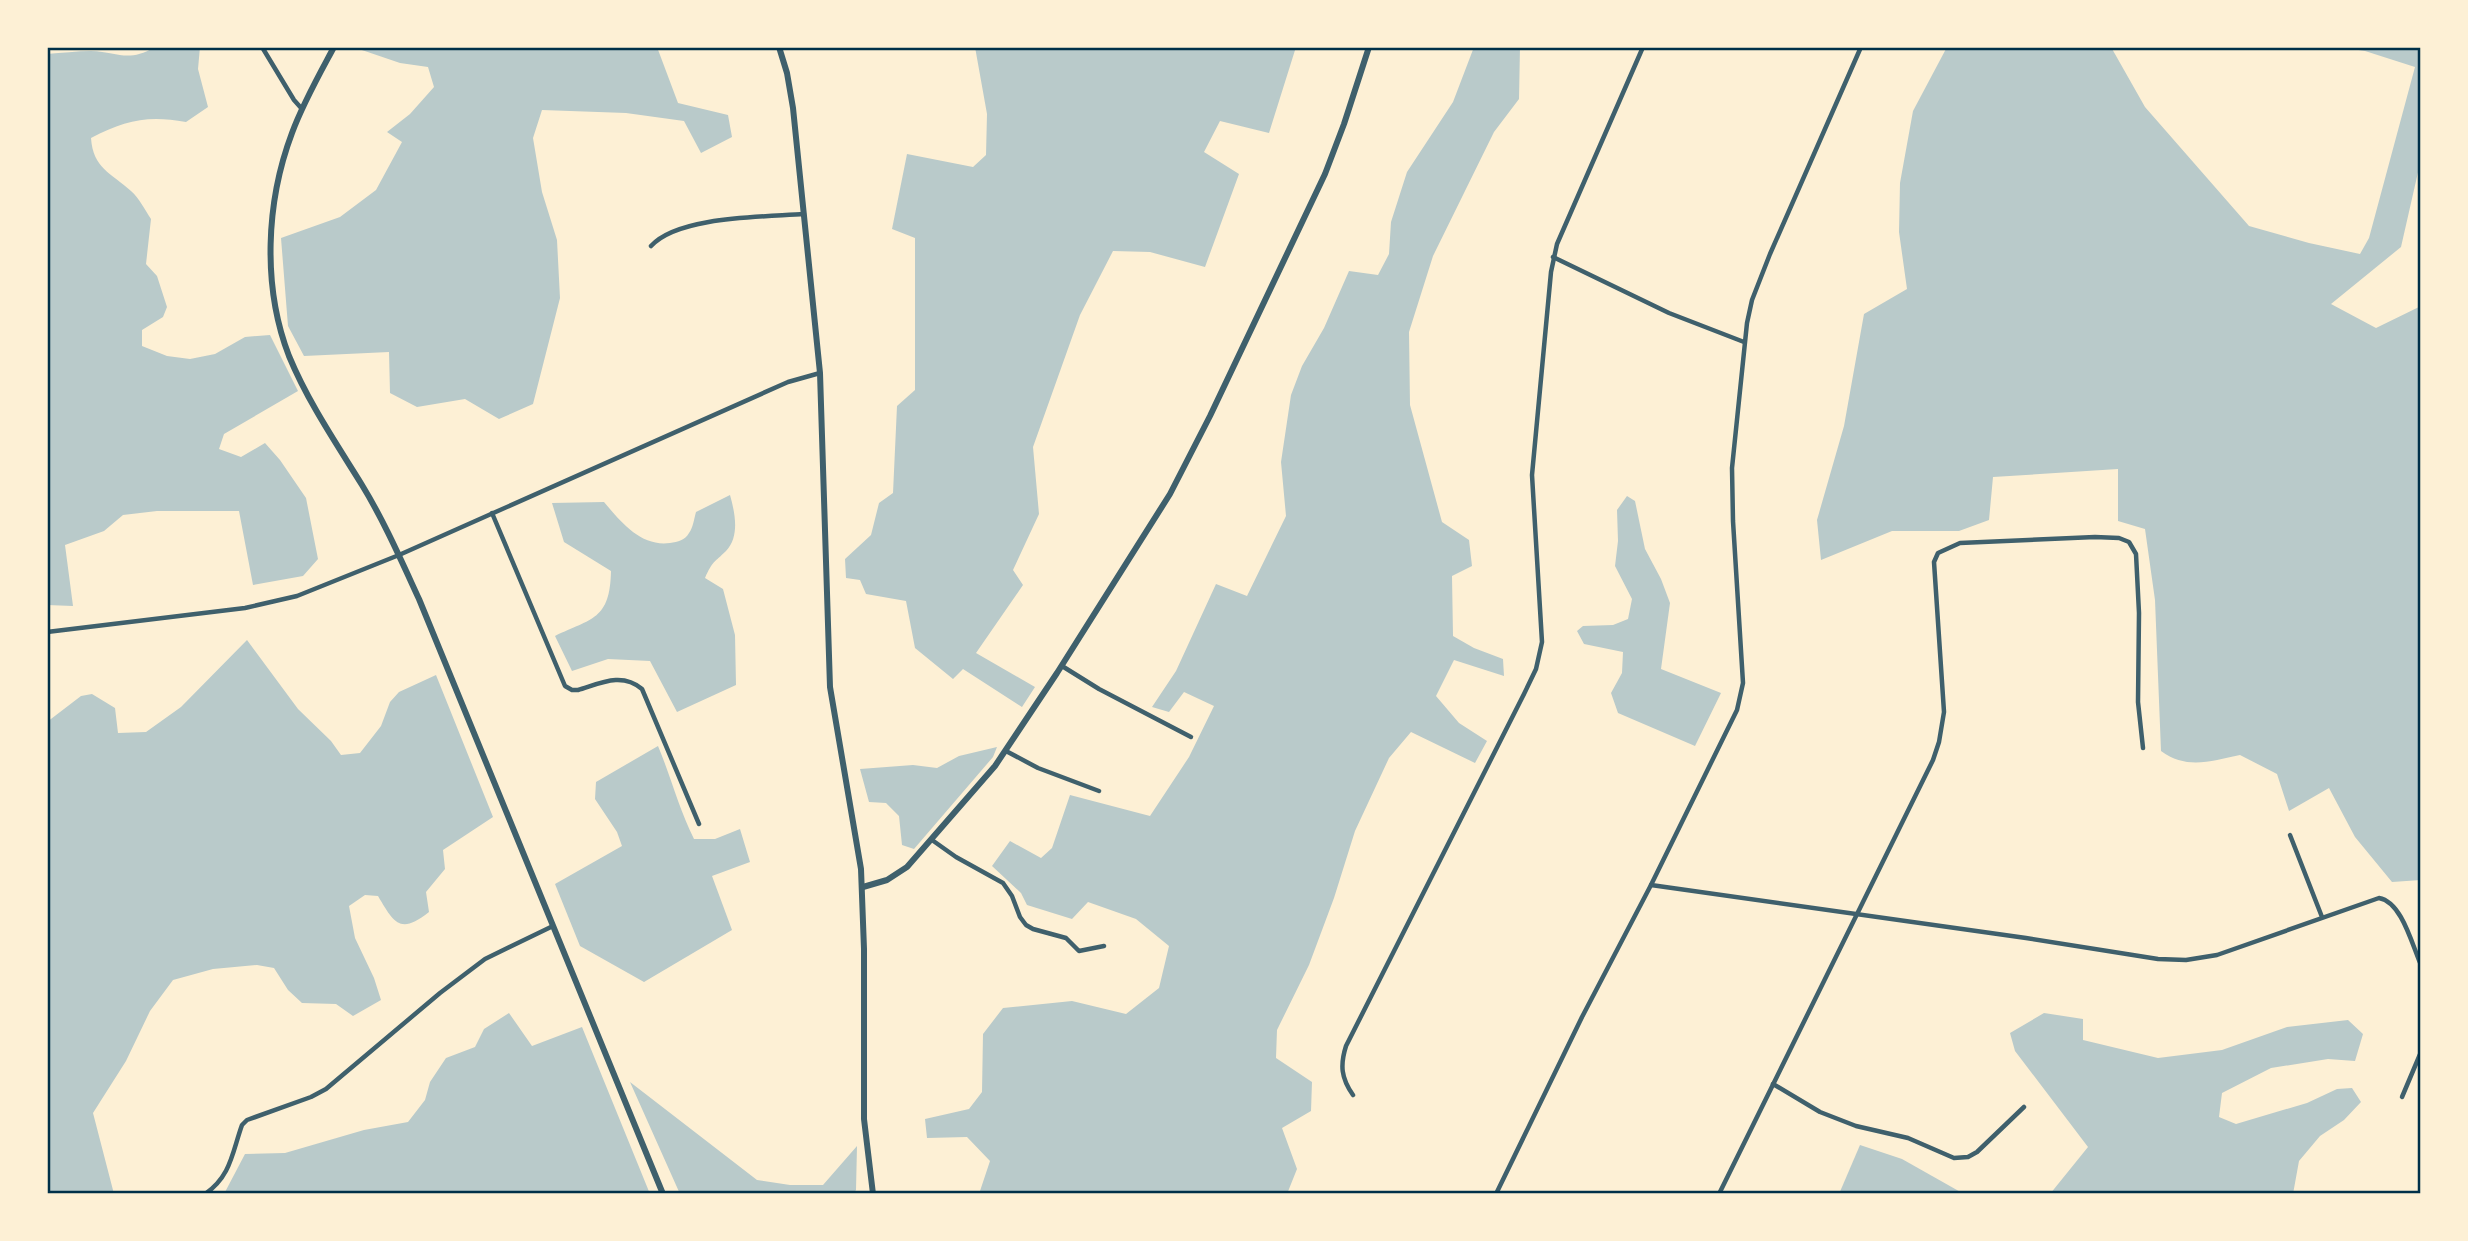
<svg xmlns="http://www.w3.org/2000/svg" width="2468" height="1241" viewBox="0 0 2468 1241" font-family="'Open Sans',sans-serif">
	<rect width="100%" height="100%" fill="#fdf0d5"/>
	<g fill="#b9caca">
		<path d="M155,47H200L198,69L208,107L186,122C148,115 125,120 91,138C93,168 111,173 131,191C139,198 145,210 151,219L146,264L157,276L167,307L163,317L142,330V346L167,356L190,359L215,354L245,337L270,335L298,391L224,434L219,449L241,457L265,443L280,460L306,498L318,559L303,576L253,585L239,511H157L123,515L104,531L65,545L73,606L47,605V54C62,53 77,51 91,51C119,52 127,63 155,47Z"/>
		<polygon points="353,47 657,47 678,103 728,115 732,137 701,153 684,121 626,113 542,110 533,138 542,192 557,240 560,298 533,404 499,419 465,399 417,407 390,393 389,352 304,356 288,326 281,238 340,217 376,190 402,142 387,132 410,114 434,87 428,67 400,63"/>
		<polygon points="975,47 1296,47 1269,133 1220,121 1204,152 1239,174 1205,267 1150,252 1113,251 1080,315 1033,447 1039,514 1013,570 1023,585 976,653 1035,687 1022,707 963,669 953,679 915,648 906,601 866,594 860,580 846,578 845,559 871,535 879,503 893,493 897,406 915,390 915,238 892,229 907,154 973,167 986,155 987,114"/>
		<polygon points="1474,47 1520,47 1519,99 1494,132 1433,256 1409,332 1410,405 1442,522 1469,540 1472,566 1452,576 1453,636 1474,648 1503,659 1504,676 1454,660 1436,696 1459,723 1487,741 1475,763 1411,732 1389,758 1355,831 1334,898 1309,965 1277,1030 1276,1058 1312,1082 1311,1111 1282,1128 1297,1169 1287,1194 979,1194 990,1161 967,1137 927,1138 925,1119 969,1109 982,1092 983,1034 1003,1008 1072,1001 1126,1014 1159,988 1169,946 1136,919 1088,902 1072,919 1027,905 1021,893 992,866 1010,841 1041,858 1052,848 1070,795 1150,816 1189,757 1214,706 1184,692 1169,712 1152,707 1176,671 1216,584 1247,596 1286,516 1281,462 1291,395 1302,366 1324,328 1349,271 1378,275 1389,254 1391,222 1407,172 1453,102"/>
		<path d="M1947,47H2111L2145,107L2249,226L2309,243L2360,254L2369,238L2415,67L2365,51L2339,47H2421V159L2401,247L2331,304L2376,328L2421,306V880L2392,882L2355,837L2329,788L2289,811L2277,774L2240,755C2211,761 2187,770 2161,751L2155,600L2145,529L2118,521V469L1993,477L1989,520L1959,531H1892L1821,560L1817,520L1844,426L1864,314L1907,289L1899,232L1900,183L1913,111Z"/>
		<path d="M730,495C735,513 740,536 726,551C714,563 713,560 705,578L723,589L735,635L736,685L677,712L650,661L608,659L572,671L555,636C592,618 610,620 611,571L564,542L552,503L604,502C621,522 641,547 670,543C678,542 685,540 689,533C693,528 694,519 696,512Z"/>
		<polygon points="1627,496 1635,501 1645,549 1661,579 1670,603 1661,669 1721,693 1695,746 1618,713 1611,693 1622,673 1623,652 1584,644 1577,631 1583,626 1613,625 1628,619 1632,599 1615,566 1618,541 1617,510"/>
		<path d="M247,640L298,709L331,741L341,755L360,753L381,726L390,702L399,692L436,675L493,817L443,850L445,869L426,892L429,912C400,935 394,923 378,896L365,895L349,906L355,938L374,978L381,1000L353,1016L336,1004L302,1003L288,990L274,968L257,965L213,969L173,980L150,1011L126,1061L93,1113L114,1194H47V722L81,696L92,694L115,708L118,733L146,732L181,707Z"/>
		<path d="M658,746C671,777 679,809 694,839H715L740,829L750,862L712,876L732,930L644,982L580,946L555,884L622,846L617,832L595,799L596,782Z"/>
		<polygon points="997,747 993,757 914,849 902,845 899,816 886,803 869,802 860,769 913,765 937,768 959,756"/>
		<polygon points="509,1013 532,1046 582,1027 650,1194 224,1194 245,1154 285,1153 364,1130 408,1122 425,1100 430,1082 446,1058 475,1047 484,1029"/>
		<polygon points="2044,1013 2083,1019 2083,1040 2158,1058 2222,1050 2287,1027 2348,1020 2363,1034 2355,1061 2328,1059 2271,1068 2222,1093 2219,1117 2236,1124 2307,1103 2337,1089 2352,1088 2361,1102 2344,1120 2320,1136 2299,1161 2293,1194 2050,1194 2088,1147 2015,1051 2010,1033"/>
		<polygon points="630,1082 757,1180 790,1185 823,1185 857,1146 856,1190 853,1194 680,1194"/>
		<polygon points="1860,1145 1902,1159 1964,1194 1839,1194"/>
	</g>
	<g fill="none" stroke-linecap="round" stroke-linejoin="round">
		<g stroke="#3f606c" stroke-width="4.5">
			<polyline points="262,47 294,100 302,109"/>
			<path d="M651,246C678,216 763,217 804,214"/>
			<polyline points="1553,257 1669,313 1744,342"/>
			<path d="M492,513L565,686L572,690H578C601,683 622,672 642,689L699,824"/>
			<polyline points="47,632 245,608 297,596 399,555 788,382 820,373"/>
			<polyline points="1062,666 1099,689 1191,737"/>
			<polyline points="1006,751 1038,768 1099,791"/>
			<polyline points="2290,835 2322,917"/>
			<polyline points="932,840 956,857 1003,883 1012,896 1020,917 1026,925 1033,929 1066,938 1079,951 1104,946"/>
			<path d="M1651,885L2026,938L2158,959L2186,960L2217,955L2379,898C2402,902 2412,945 2421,965"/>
			<polyline points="1773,1084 1820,1112 1856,1126 1908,1138 1954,1158 1968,1157 1977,1152 2024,1107"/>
			<path d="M1353,1095C1341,1078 1340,1065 1346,1046L1524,694L1536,669L1542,642L1532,475L1551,272L1557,244L1643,47"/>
			<polyline points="2402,1097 2421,1052"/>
			<path d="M205,1194C231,1176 232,1153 242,1125L247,1120L311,1097L326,1089L440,993L485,959L553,926"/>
			<polyline points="1496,1194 1582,1017 1651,885 1737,710 1743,683 1733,521 1732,468 1747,323 1752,300 1770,254 1861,47"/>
			<polyline points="1719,1194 1933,760 1939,742 1944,712 1934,562 1938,553 1960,543 2095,537 2119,538 2129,542 2136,554 2139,613 2138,702 2143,748"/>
		</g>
		<g stroke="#3f606c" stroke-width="6">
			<path d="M334,47C319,75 303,103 292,133C266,202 262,286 289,356C308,402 336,443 362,485C384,521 401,560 419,599L663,1194"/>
			<polyline points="779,47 787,73 793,108 820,373 830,687 861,869 864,949 864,1119 873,1194"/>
			<polyline points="863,887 887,880 907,867 995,766 1057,673 1170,494 1210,416 1325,174 1344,124 1369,47"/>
		</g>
	</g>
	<rect width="2468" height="1241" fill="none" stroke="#fdf0d5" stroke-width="98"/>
	<rect x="49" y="49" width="2370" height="1143" fill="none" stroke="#003049" stroke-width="2.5"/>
</svg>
